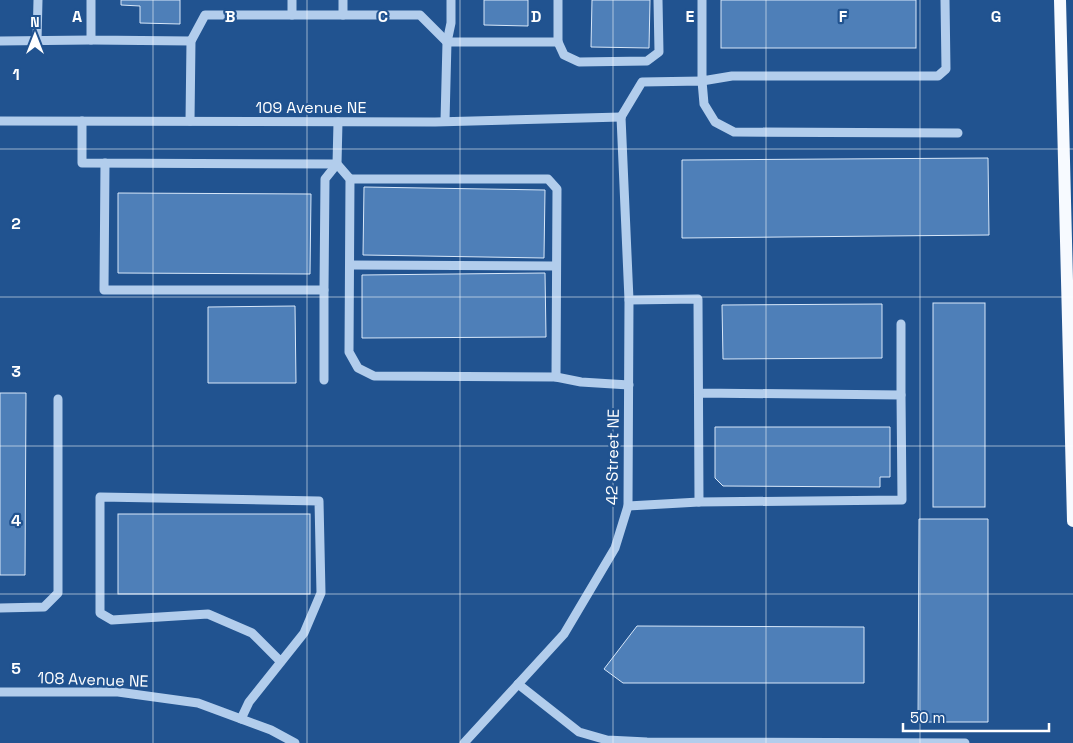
<svg xmlns="http://www.w3.org/2000/svg" width="1073" height="743" viewBox="0 0 1073 743" font-family="'Space Grotesk',sans-serif">
	<rect width="100%" height="100%" fill="#215390"/>
	<g fill="#4e7fb8" stroke="#d7e7f9">
		<polygon points="121,0 180,0 180,24 140,23 140,6 121,5"/>
		<polygon points="484,0 528,0 528,26 484,25"/>
		<polygon points="592,0 650,0 649,48 591,47"/>
		<rect x="721" y="0" width="195" height="48"/>
		<polygon points="988,158 989,235 682,238 682,160"/>
		<polygon points="364,187 545,190 544,258 363,255"/>
		<polygon points="118,193 311,194 310,274 118,273"/>
		<polygon points="545,273 546,337 362,338 362,275"/>
		<rect x="933" y="303" width="52" height="204"/>
		<polygon points="882,304 882,358 723,359 722,305"/>
		<polygon points="295,306 296,383 208,383 208,307"/>
		<polygon points="0,393 26,393 25,575 0,575"/>
		<polygon points="715,427 890,427 890,477 880,477 880,487 723,486 715,478"/>
		<rect x="118" y="514" width="192" height="80"/>
		<polygon points="919,519 988,519 988,722 918,722"/>
		<polygon points="637,626 864,627 864,683 623,683 604,669"/>
	</g>
	<g fill="none" stroke-linecap="round" stroke-linejoin="round">
		<g stroke="#b2cdec" stroke-width="9">
			<polyline points="91,0 91,40 191,41"/>
			<polyline points="292,0 292,15"/>
			<polyline points="702,0 702,81 732,76 938,76 946,69 945,0"/>
			<polyline points="343,15 343,0"/>
			<polyline points="0,41 91,40"/>
			<polyline points="37,41 38,0"/>
			<polyline points="558,42 564,55 579,62 647,61 659,52 658,0"/>
			<polyline points="621,117 642,82 702,81 704,104 715,122 734,132 958,133"/>
			<polyline points="0,121 435,122 621,117"/>
			<polyline points="82,121 82,163 337,164"/>
			<polyline points="190,121 191,41 205,15 420,15 447,42 558,42 558,0"/>
			<polyline points="445,121 447,42 451,23 451,0"/>
			<polyline points="338,122 337,164 350,179 349,352 358,368 374,376 556,377 581,382 629,385"/>
			<polyline points="105,163 104,290 324,290 324,380"/>
			<polyline points="350,179 548,179 557,189 556,377"/>
			<polyline points="350,265 556,266"/>
			<polyline points="324,290 325,179 337,164"/>
			<polyline points="629,300 698,299 699,502 902,500 901,395 699,393"/>
			<polyline points="901,395 901,324"/>
			<polyline points="628,506 699,502"/>
			<polyline points="0,608 44,607 58,593 58,399"/>
			<polyline points="518,684 579,732 607,740 647,742 965,743"/>
			<polyline points="0,692 118,692 198,703 271,730 295,743"/>
			<polyline points="241,719 249,702 304,633 321,593 319,501 100,497 100,613 112,620 208,614 252,633 281,662"/>
			<polyline points="464,743 564,634 615,548 628,506 629,300 621,117"/>
		</g>
		<polyline stroke="#f7faff" stroke-width="12" points="1060,0 1073,521"/>
	</g>
	<path fill="none" stroke="#fff" stroke-width="1" stroke-opacity="0.55" d="M153,0V743M307,0V743M460,0V743M613,0V743M766,0V743M920,0V743M0,149H1073M0,297H1073M0,446H1073M0,594H1073"/>
	<g text-anchor="middle" stroke-width="4.5" stroke-linejoin="round" paint-order="stroke">
		<g font-size="16" fill="#fff" stroke="#215390">
			<text x="311" y="113">109 Avenue NE</text>
			<text transform="translate(612 457) rotate(-89)" y="6">42 Street NE</text>
			<text transform="translate(93 679) rotate(2)" y="6">108 Avenue NE</text>
		</g>
	</g>
	<g font-size="16" text-anchor="middle" font-weight="bold" fill="#fff" stroke="#215390" stroke-width="4.5" stroke-linejoin="round" paint-order="stroke">
		<text x="77" y="22">A</text>
		<text x="230" y="22">B</text>
		<text x="383" y="22">C</text>
		<text x="536" y="22">D</text>
		<text x="690" y="22">E</text>
		<text x="843" y="22">F</text>
		<text x="996" y="22">G</text>
		<text x="16" y="80">1</text>
		<text x="16" y="229">2</text>
		<text x="16" y="377">3</text>
		<text x="16" y="526">4</text>
		<text x="16" y="674">5</text>
	</g>
	<g transform="translate(35 35)" stroke="#215390" stroke-width="4" paint-order="stroke">
	<path d="M0-4L9 19L0 12L-9 19Z" fill="#ffffff"/>
	<text y="-8" font-size="14" font-weight="bold" text-anchor="middle" fill="#ffffff">N</text>
	</g>
	<path d="M903 723v8h146v-8" fill="none" stroke="#ffffff" stroke-width="2.5"/>
	<text x="910" y="723" font-size="15" fill="#ffffff" stroke="#215390" stroke-width="4" paint-order="stroke">50 m</text>
</svg>
